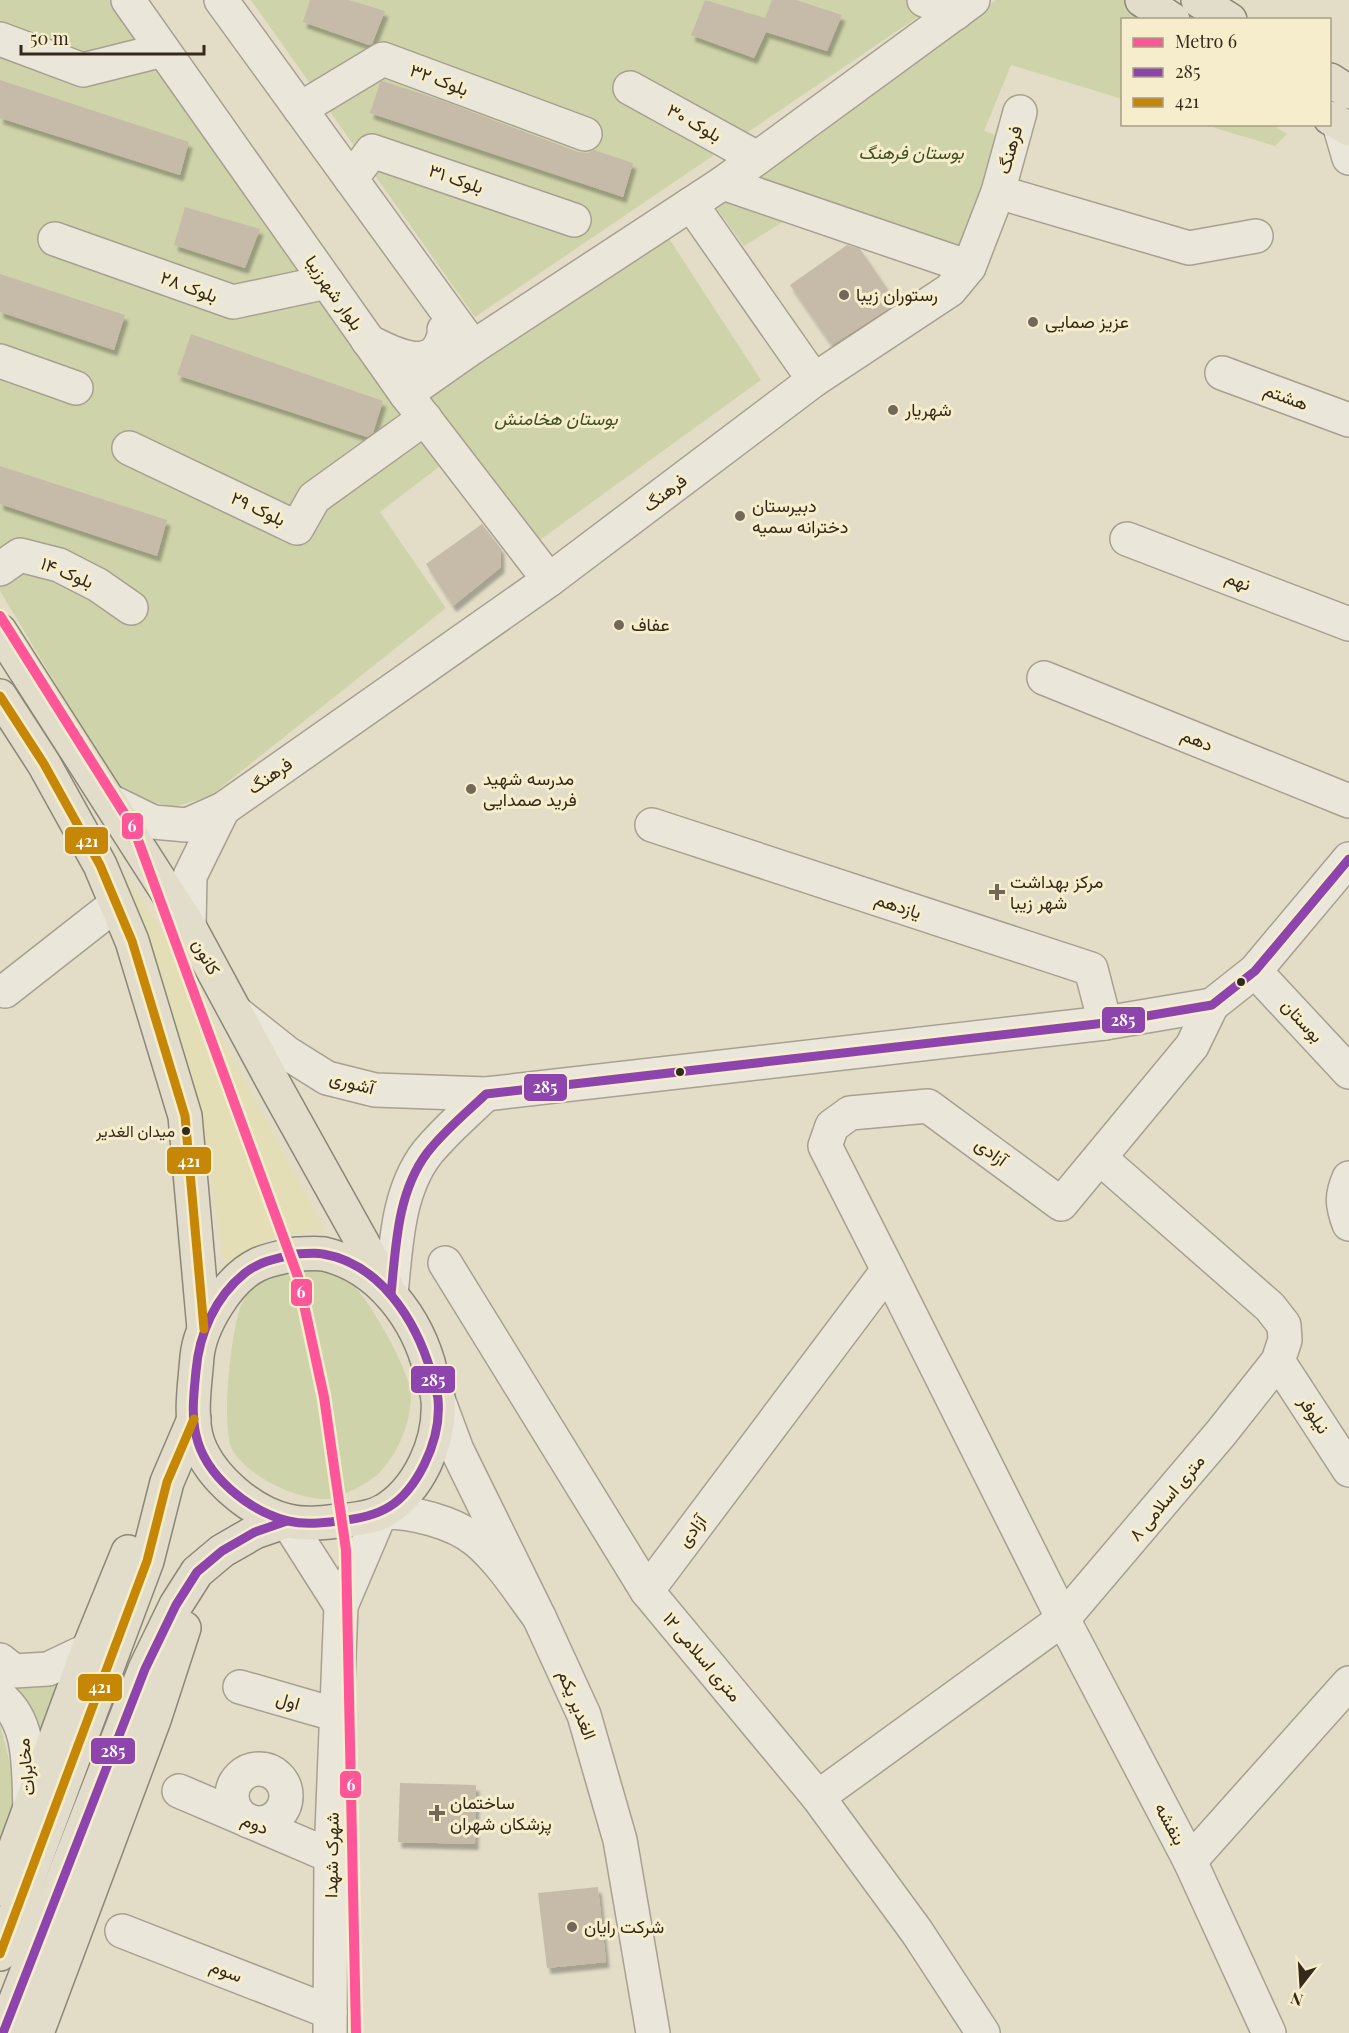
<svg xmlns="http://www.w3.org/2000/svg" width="1349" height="2033" viewBox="0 0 1349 2033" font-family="'Playfair Display',Vazirmatn,serif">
	<defs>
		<filter id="shadow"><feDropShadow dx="3.5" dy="6" stdDeviation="1.5" flood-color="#0004"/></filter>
	</defs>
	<rect width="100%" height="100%" fill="#e3ddc7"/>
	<polygon fill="#e3deb6" points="123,871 178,956 325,1231 279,1235 224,1263 212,1184 197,1102"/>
	<g fill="#cfd3a9">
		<polygon points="0,0 124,0 444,463 380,512 446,608 210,796 174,807 136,798 118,787 0,591"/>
		<polygon points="251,0 943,0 475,317"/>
		<polygon points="996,0 1123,0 1153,19 1122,20 1122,99 1011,65 984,131 1001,137 963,248 762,185 759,171"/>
		<polygon points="1205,125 1273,125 1287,134 1275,146"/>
		<polygon points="730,199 788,219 744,246 717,209"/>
		<polygon points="668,237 761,380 537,542 431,397"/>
		<path d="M314,1269C325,1271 338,1273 348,1280C367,1294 410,1371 411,1394C411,1422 399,1452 380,1472C371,1482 340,1498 327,1499C298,1500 249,1477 233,1451C220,1430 231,1333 240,1308C243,1301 249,1290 254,1285C266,1271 296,1269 314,1269Z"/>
		<polygon points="76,1660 41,1751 0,1684 0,1670"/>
		<polygon points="0,1725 19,1798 0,1866"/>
	</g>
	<g fill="#c6bba8" filter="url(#shadow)">
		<polygon points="310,0 349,0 385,11 372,44 369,45 303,22"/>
		<polygon points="705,0 765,18 772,0 796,0 842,15 827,51 766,32 754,58 691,35"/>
		<polygon points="0,80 189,142 180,175 0,118"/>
		<polygon points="382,81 438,99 578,152 588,153 594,150 633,163 623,197 370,113 380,83"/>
		<polygon points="185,207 260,229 245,268 174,245"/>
		<polygon points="847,245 860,249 897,303 832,345 790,285"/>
		<polygon points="0,274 125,315 114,350 0,312"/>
		<polygon points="191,334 383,401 373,433 367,437 177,375"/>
		<polygon points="0,466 167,520 157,556 0,504"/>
		<polygon points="482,524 501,549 501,567 453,606 426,564"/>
		<polygon points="400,1783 476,1785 475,1844 398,1842"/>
		<polygon points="598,1887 606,1962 547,1968 538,1893"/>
	</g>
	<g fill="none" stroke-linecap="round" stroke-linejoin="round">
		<defs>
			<g id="minor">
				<polyline points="128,0 406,394 549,580"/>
				<polyline points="221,0 473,347"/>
				<polyline points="924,0 956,13"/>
				<polyline points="0,39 83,70 163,50"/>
				<polyline points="630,88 757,158"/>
				<polyline points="300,109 383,59 585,134"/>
				<polyline points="1339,124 1349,158"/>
				<polyline points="351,179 372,151 574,220"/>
				<polyline points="723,183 969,267"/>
				<polyline points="998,192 1189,248 1256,236"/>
				<polyline points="691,204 814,380"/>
				<polyline points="55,239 233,302 327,282"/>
				<path d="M368,341C388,351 427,373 441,344C443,338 445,336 444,330"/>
				<polyline points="0,361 76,388"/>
				<polyline points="1222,373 1349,420"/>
				<polyline points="406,394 473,347 723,183 973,0"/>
				<polyline points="129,448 297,528 314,498 425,418"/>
				<polyline points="1127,539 1349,624"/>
				<polyline points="0,569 20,555 59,565 98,585 131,608"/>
				<polyline points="1044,678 1349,801"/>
				<polyline points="110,801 153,822 187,825 223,809 549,580 814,380 950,290 969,267 998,192 1020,112"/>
				<polyline points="652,825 1091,969 1105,1023"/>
				<polyline points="189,926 190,876 223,809"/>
				<polyline points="1255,971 1349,1072"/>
				<polyline points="5,991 116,904"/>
				<polyline points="238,1014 287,1053 327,1078 375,1090 486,1094 1105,1023 1212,1005 1255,971 1349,859"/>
				<path d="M1349,1178C1341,1196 1342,1205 1349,1224"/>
				<polyline points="445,1263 647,1591 818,1797 917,1932 983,2033"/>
				<polyline points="888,1270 1063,1619 1190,1861 1269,2033"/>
				<path d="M391,1294C396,1247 397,1192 427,1153C444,1132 466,1113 486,1094"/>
				<polyline points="1278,1361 1349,1470"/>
				<polyline points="438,1399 457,1450 539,1617 584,1715 620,1840 653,2033"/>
				<polyline points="287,1521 341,1606"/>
				<polyline points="647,1591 888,1270 825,1146 832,1126 850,1113 928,1106 1061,1204 1192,1046 1212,1005"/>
				<polyline points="0,1660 14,1671 48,1669 88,1650"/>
				<polyline points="240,1687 337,1715"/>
				<path d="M0,1697C33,1723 28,1772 30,1809"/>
				<circle cx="259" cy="1796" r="27"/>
				<polyline points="179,1791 331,1856"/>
				<polyline points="818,1797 1063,1619 1221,1433 1278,1361 1285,1340 1284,1325 1270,1307 1100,1158"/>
				<polyline points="1190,1861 1349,1683"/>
				<polyline points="122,1931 330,2012"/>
				<path d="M330,2033L331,1856L341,1606L381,1512C410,1511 454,1522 477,1541C502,1562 520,1592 539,1617"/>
			</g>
			<g id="major">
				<polyline points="1142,0 1173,20"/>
				<polyline points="1198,0 1230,20"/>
				<polyline points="1330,80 1349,92"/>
				<polyline points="1330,118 1349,129"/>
				<polyline points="0,631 189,926 278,1091 386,1285"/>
				<polyline points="0,696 44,764 100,865 132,941 185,1116 204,1329"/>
				<path d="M296,1254C305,1254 315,1253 324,1254C380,1267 418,1319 431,1373C433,1381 437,1390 438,1399C441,1441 419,1491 382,1512C369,1518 351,1520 338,1521C321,1523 305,1525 288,1521C252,1513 211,1478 198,1443C189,1417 195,1384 197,1357C200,1326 228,1279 257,1265C269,1259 284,1257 296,1254Z"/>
				<polyline points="0,1889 88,1650 128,1552"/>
				<polyline points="0,1954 147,1561 167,1482 194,1419"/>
				<polyline points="3,2033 145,1669 176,1605 197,1572 222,1551 255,1532 287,1521"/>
				<polyline points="37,2033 154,1720 184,1628"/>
			</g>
		</defs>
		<use href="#minor" stroke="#a7a091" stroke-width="36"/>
		<use href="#major" stroke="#8c8678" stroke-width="36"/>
		<use href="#minor" stroke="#eae6da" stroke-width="33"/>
		<use href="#major" stroke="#e2ddcb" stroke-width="33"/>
		<defs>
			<g id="bus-1">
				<path d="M296,1254C305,1254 315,1252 323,1254C381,1264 416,1321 431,1372C433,1381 437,1390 438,1399C440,1421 434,1445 424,1465C404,1505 381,1517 338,1521C322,1523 305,1525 288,1521C249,1511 205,1476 196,1435C191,1414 194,1392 196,1371C199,1334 215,1297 245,1273C260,1261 278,1258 296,1254Z"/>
				<path d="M391,1294C396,1246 397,1193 427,1153C444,1131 466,1113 486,1094L1105,1023L1212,1005L1255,971L1349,859"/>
				<polyline points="3,2033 145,1669 176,1605 197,1572 222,1551 255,1532 287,1521"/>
			</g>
			<g id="bus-2">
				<polyline points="0,696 44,764 100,865 132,941 185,1116 204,1329"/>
				<polyline points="0,1954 147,1561 167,1482 194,1419"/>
			</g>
		</defs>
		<use href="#bus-1" stroke="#f5edcb" stroke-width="14"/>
		<use href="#bus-2" stroke="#f5edcb" stroke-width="14"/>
		<use href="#bus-1" stroke="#8e44ad" stroke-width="9"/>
		<use href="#bus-2" stroke="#c68707" stroke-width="9"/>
		<defs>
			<polyline id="metro-1" points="0,616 134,829 298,1277 324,1397 346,1550 356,2033"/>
		</defs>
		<use href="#metro-1" stroke="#f5edcb" stroke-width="15"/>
		<use href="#metro-1" stroke="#f59" stroke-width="10"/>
	</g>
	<g fill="#716857" stroke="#f5edcb" stroke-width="2">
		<circle cx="844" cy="295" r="6"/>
		<circle cx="1033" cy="322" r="6"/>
		<circle cx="893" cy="410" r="6"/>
		<circle cx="740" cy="516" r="6"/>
		<circle cx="619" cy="625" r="6"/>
		<circle cx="471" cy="789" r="6"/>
		<path d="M994 883h6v6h6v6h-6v6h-6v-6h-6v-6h6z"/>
		<path d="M434 1804h6v6h6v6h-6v6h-6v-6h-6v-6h6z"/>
		<circle cx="572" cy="1927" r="6"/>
	</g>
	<g fill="#34291b" stroke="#f5edcb" stroke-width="2">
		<circle cx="1241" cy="982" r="5"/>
		<circle cx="680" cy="1072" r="5"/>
		<circle cx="186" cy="1131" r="5"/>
	</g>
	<g text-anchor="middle" stroke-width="6" stroke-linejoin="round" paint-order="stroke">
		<g font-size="16" fill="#34291b" stroke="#f5edcb" text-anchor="end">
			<text x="175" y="1137">میدان الغدیر</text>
		</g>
		<g font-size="18" fill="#34291b" stroke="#f5edcb">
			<text transform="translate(439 80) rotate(20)" y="6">بلوک ۳۲</text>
			<text transform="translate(694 123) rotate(29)" y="6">بلوک ۳۰</text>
			<text transform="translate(1010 150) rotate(-74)" y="6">فرهنگ</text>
			<text transform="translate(456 179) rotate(19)" y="6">بلوک ۳۱</text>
			<text transform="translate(189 287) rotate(20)" y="6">بلوک ۲۸</text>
			<text transform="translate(334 293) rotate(55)" y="6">بلوار شهرزیبا</text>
			<text transform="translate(1286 397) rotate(20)" y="6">هشتم</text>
			<text transform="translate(665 493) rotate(-37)" y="6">فرهنگ</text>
			<text transform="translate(258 509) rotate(25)" y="6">بلوک ۲۹</text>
			<text transform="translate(67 573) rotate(22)" y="6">بلوک ۱۴</text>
			<text transform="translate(1238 581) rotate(21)" y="6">نهم</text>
			<text transform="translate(1197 740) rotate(22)" y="6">دهم</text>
			<text transform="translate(270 776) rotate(-35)" y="6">فرهنگ</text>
			<text transform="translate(898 906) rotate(18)" y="6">یازدهم</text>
			<text transform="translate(206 957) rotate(61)" y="6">کانون</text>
			<text transform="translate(1302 1021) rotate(47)" y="6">بوستان</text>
			<text transform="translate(352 1083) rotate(15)" y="6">آشوری</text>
			<text transform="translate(991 1152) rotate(36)" y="6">آزادی</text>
			<text transform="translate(1314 1415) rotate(57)" y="6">نیلوفر</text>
			<text transform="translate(1167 1498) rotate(-50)" y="6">۸ متری اسلامی</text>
			<text transform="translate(692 1531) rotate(-53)" y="6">آزادی</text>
			<text transform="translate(702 1657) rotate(50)" y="6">۱۲ متری اسلامی</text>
			<text transform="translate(288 1701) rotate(16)" y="6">اول</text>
			<text transform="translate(577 1705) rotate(68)" y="6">الغدیر یکم</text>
			<text transform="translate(26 1767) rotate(-96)" y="6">مخابرات</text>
			<text transform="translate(255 1824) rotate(23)" y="6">دوم</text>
			<text transform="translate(1170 1824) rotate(62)" y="6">بنفشه</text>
			<text transform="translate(332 1855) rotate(-89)" y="6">شهرک شهدا</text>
			<text transform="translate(226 1971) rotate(21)" y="6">سوم</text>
		</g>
		<g font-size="18" font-style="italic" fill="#405021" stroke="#f5edcb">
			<text x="911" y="159">بوستان فرهنگ</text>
			<text x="556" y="425">بوستان هخامنش</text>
		</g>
		<g font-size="18" fill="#34291b" stroke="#f5edcb" text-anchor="start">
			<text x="856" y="301">رستوران زیبا</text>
			<text x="1045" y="328">عزیز صمایی</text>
			<text x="905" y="416">شهریار</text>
			<text x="752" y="512">دبیرستان<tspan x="752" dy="21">دخترانه سمیه</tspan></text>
			<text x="631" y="631">عفاف</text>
			<text x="483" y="785">مدرسه شهید<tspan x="483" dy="21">فرید صمدایی</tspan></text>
			<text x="1010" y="888">مرکز بهداشت<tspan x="1010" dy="21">شهر زیبا</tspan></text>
			<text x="450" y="1809">ساختمان<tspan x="450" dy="21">پزشکان شهران</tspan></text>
			<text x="584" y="1933">شرکت رایان</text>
		</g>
	</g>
	<g stroke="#f5edcb" stroke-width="2">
		<rect x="121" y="812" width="23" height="28" rx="6" fill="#f59"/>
		<rect x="64" y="826" width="45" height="29" rx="6" fill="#c68707"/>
		<rect x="1101" y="1006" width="45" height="28" rx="6" fill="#8e44ad"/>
		<rect x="523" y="1073" width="45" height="29" rx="6" fill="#8e44ad"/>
		<rect x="166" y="1146" width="46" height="29" rx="6" fill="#c68707"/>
		<rect x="290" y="1278" width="23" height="29" rx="6" fill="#f59"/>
		<rect x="410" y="1365" width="46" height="29" rx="6" fill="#8e44ad"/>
		<rect x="77" y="1673" width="46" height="29" rx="6" fill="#c68707"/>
		<rect x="90" y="1737" width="46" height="28" rx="6" fill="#8e44ad"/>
		<rect x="339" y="1770" width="23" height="29" rx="6" fill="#f59"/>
	</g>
	<g font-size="16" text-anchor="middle" font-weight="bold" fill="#fff">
		<text x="132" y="832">6</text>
		<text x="87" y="847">421</text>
		<text x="1123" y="1026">285</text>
		<text x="545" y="1093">285</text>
		<text x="189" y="1167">421</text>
		<text x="301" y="1298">6</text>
		<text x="433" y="1386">285</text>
		<text x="100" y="1693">421</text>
		<text x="113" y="1757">285</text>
		<text x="351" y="1791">6</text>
	</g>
	<rect x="1121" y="18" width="210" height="108" fill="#f5edcb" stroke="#a89f85" stroke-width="1.5"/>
	<rect x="1133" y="38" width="30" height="9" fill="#ff5599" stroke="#a89f85" stroke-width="1.5"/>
	<text x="1175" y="48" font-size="18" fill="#34291b">Metro 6</text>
	<rect x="1133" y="68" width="30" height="9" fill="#8e44ad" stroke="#a89f85" stroke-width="1.5"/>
	<text x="1175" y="78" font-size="18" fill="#34291b">285</text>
	<rect x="1133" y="98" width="30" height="9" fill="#c68707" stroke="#a89f85" stroke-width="1.5"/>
	<text x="1175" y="108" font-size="18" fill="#34291b">421</text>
	<g transform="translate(1301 1985) rotate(197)" stroke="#f5edcb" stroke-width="4.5" paint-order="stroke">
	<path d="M0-4.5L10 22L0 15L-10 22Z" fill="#34291b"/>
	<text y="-9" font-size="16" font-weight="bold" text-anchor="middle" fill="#34291b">N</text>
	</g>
	<path d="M21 45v9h183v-9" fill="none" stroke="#34291b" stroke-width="3"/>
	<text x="30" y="45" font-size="18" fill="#34291b" stroke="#f5edcb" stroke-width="4.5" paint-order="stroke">50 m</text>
</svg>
